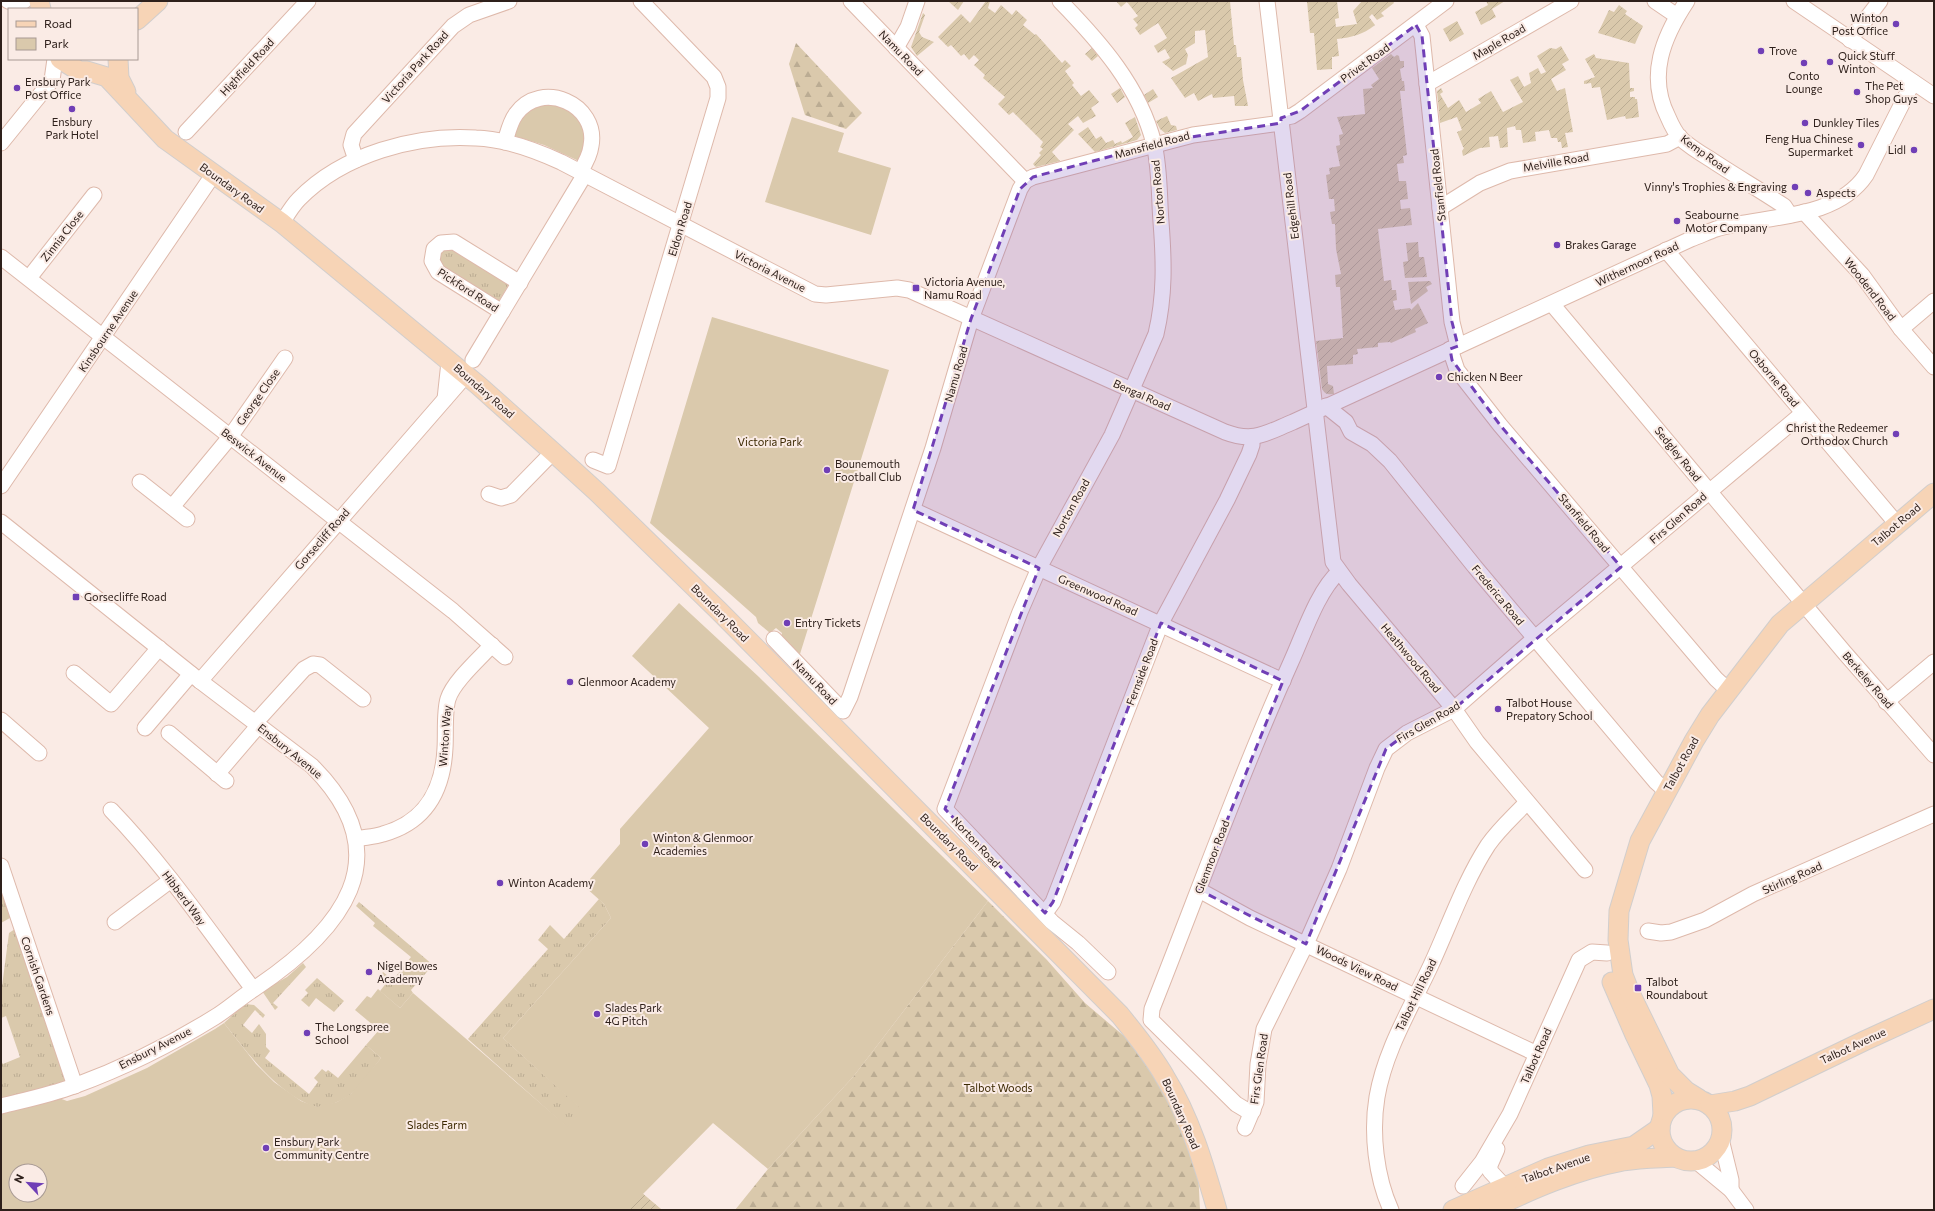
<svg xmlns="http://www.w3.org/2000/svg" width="1935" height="1211" viewBox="0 0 1935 1211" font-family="Commissioner,sans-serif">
	<defs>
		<pattern id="grass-tufts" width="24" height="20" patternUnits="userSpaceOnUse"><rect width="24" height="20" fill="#dac9ac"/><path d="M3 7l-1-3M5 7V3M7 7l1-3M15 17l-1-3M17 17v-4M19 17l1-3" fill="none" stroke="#bbac93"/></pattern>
		<pattern id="forest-firs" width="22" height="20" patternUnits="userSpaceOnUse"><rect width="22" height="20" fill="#dac9ac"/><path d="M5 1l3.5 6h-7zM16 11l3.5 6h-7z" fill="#bbac93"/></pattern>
		<pattern id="garden-furrows" width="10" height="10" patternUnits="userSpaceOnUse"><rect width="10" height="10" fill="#dac9ac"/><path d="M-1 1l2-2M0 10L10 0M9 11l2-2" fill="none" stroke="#bbac93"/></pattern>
	</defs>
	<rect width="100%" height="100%" fill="#faebe5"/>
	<g fill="url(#grass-tufts)">
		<polygon points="452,245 511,281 497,304 442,270 438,250"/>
		<polygon points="1,866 17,914 1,923"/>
		<polygon points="599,899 604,904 611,918 503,1038 583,1110 568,1128 468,1039 548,949 538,940 550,925 564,939"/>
		<polygon points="359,902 433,965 411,990 413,993 400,1008 380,991 387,982 380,976 383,972 393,980 411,957 373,926 375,923 356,906"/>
		<polygon points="21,925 75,1086 1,1106 1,1061 3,1064 20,1057 6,1016 1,1018 1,994 9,933"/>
		<polygon points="303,963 306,967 273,1003 278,1007 275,1010 262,991 287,977"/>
		<polygon points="317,978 344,1001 334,1012 316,998 309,1007 301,1000 308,993 305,990"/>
		<path d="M245,1004L254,1005L265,1015L263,1018L255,1010L243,1025L252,1033L259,1024L266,1034V1047L270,1051L265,1058L309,1094L318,1082L314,1078L322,1069L326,1072L328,1070L338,1078L366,1045L381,1058C373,1068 360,1088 350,1095C341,1101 329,1106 318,1107C312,1107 304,1102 298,1099C267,1080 246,1051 224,1023Z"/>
	</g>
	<g fill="url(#forest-firs)">
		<polygon points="796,43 862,113 846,129 805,115 789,64"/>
		<polygon points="988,901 1047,960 1085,1003 1131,1042 1168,1095 1198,1170 1200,1210 735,1210 768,1169 853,1077"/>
	</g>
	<g fill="#dac9ac" fill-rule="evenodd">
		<polygon points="552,103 577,115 587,137 581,162 544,145 511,135 512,130 531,108"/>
		<polygon points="792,117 844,133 838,152 891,168 871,235 765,202"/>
		<polygon points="712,317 889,370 800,654 781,638 782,633 776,628 770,633 758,623 756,617 650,523"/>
		<path d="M679,603L759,677L988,901L853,1077L768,1169L713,1123L643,1194L662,1210H1V1113L59,1098L67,1101L85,1096L147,1068L215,1029L224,1023L256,1064L274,1082L301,1101L317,1107L337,1102L351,1094L381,1058L366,1045L379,1030L355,1010L367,996L371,998L378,989L400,1008L413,993L568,1127L582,1110L503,1038L611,918L604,904L584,886L620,844V829L709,728L632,656ZM16,1171H40V1195H16Z"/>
	</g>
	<g fill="url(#garden-furrows)">
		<polygon points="948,1 964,1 958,10"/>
		<polygon points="986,1 990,1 988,8 995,13 1001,5 1012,15 1016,10 1027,20 1023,25 1035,35 1036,34 1062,63 1065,60 1071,66 1065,71 1074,83 1072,85 1081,96 1089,90 1099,102 1091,108 1096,116 1083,123 1078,116 1068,124 1074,130 1052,152 1060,161 1036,167 1033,164 1041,155 1039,153 1043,149 1040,147 1043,142 1013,112 1009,115 998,104 1005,97 983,78 985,75 974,65 979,60 974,55 969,60 964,54 961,56 951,45 948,47 938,37 961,14 970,23"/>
		<polygon points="1116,1 1230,1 1234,45 1236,45 1237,57 1241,57 1243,80 1248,106 1235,106 1234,96 1213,98 1212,94 1198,101 1194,93 1185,98 1171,78 1208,57 1205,30 1195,31 1195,43 1185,49 1188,55 1186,64 1173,71 1162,62 1170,58 1165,49 1158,53 1154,46 1167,38 1158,23 1140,35 1135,28 1138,25 1133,19 1138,16 1127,2 1121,7"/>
		<path d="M1307,1H1337L1339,18L1335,19L1336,27L1357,24L1353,11L1362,1H1393L1394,3L1381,13L1384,16L1377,20L1372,14L1369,17L1375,25C1362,35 1353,37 1337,39L1339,56L1332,57V69L1317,70L1314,33H1310Z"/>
		<polygon points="1486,1 1505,1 1492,9 1496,17 1481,25 1475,12 1488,5"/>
		<polygon points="1619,5 1627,11 1625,14 1643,26 1635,44 1598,33 1609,10 1614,12"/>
		<polygon points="923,13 925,15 919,32 922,37 934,42 917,56 911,47"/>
		<polygon points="1457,21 1464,34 1450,42 1443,29"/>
		<polygon points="1561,46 1569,60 1562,64 1566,70 1551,79 1557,91 1565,88 1573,132 1565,133 1568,147 1562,148 1561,142 1558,142 1557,138 1551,138 1549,130 1535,132 1536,141 1523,143 1521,130 1516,130 1515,126 1507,128 1508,147 1500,148 1498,136 1489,137 1490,147 1480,148 1463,156 1462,151 1464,148 1463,147 1457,132 1462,130 1457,117 1440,123 1437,91 1441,88 1443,92 1440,94 1448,108 1459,100 1466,112 1481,103 1478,99 1491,91 1503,112 1523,102 1510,80 1518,76 1524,87 1531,83 1529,73 1538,68 1541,74 1546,72 1537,56 1550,48 1556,49"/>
		<polygon points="1092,48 1098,56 1092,61 1085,54"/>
		<path d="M1391,54L1394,57L1397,55L1399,56L1400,61H1404V67L1400,69L1402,81H1404L1405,91H1400L1407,155L1403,156L1404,163L1397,164L1399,181H1406L1408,199L1400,200L1401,209L1410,208L1412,225L1378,229L1384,281L1391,280L1392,290H1396L1397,300L1393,301L1395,310L1410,308L1411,310L1418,303L1428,323L1415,329L1416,332L1391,343L1390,342L1378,343V347L1357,349L1358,354L1353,355V364L1327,366L1328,384L1333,386L1334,394C1328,395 1325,394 1322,389L1316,341L1343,338L1340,287H1336L1335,275L1341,274L1336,249L1335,224H1332L1330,212L1335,211L1334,199H1329L1326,175L1330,174L1329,168L1340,166L1336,146L1340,145L1339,135L1343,134L1337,117L1365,114L1363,89L1373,88L1371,85L1379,79L1372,68Z"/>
		<polygon points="1594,54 1596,58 1629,63 1630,88 1634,88 1634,91 1630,92 1630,97 1635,97 1635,99 1637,99 1639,117 1626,119 1625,116 1607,120 1600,87 1592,88 1591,83 1584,84 1584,81 1595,77 1585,59"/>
		<polygon points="1120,88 1125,97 1117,103 1111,94"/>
		<polygon points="1153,89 1158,97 1148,103 1144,95"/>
		<polygon points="1167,116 1171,125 1176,126 1177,130 1165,133 1160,129 1156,121"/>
		<polygon points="1135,117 1141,135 1137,140 1095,152 1078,134 1088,127 1096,139 1101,136 1106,143 1113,140 1115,144 1121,141 1122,143 1133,137 1125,123"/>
		<polygon points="1418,242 1419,257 1424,257 1427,277 1405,278 1403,262 1408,261 1406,243"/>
		<polygon points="1430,281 1432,284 1426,287 1428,291 1411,304 1408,282"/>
		<polygon points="642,1193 662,1210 622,1210"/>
	</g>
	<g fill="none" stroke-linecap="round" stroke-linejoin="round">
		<defs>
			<g id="minor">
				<polyline points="8,1 20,3 24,1"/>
				<path d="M1060,1C1100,42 1140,87 1154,144C1160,169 1159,197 1161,222C1164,261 1165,296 1156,334L1112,435L1039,568L1020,612L945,809L1052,922L1078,943L1108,972"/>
				<polyline points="1267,1 1333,562 1349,584 1454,709 1477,742 1585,870"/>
				<polyline points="1655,1 1677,16"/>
				<path d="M1687,1C1663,37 1647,76 1668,117C1671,124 1675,132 1680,138C1689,146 1700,153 1710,159C1734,175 1760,190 1784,206L1790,215"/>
				<polyline points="1794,1 1934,96"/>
				<polyline points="1416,25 1422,36 1452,322 1458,346"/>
				<polyline points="1850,40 1880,1"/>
				<polyline points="896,48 908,27 917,1"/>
				<polyline points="1427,84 1571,1"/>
				<polyline points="1281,118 1292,116 1300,111 1446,1"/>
				<polyline points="186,132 308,1"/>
				<path d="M505,142C508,132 510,122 516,114C541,79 599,104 591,146C590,155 585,164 580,172"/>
				<polyline points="1,143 52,80 55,59"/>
				<polyline points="356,160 351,145 354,134 453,26 469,15 509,1"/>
				<polyline points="1025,181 1033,177 1193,135 1281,123"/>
				<polyline points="1440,208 1480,183 1510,171 1667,144 1680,137"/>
				<polyline points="1804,212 1862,275 1901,329 1934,367"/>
				<path d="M282,223C287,215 292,206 299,199C343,154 416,134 476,138C506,139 535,150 561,162L815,294L826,295L897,288L909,290L1225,432C1254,443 1266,433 1293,422L1691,239C1699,236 1708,232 1716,229C1764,215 1835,221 1866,175L1913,82"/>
				<polyline points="1666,250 1897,524"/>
				<polyline points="1,257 453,611 505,657"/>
				<polyline points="29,278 94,195"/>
				<polyline points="1552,304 1844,652 1934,755"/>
				<polyline points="502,312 438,272 432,261 434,249 441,243 454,242 520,283"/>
				<polyline points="1901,329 1934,301"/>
				<polyline points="1450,349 1457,370 1500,425 1716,679 1728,690"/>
				<polyline points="473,360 585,174"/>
				<polyline points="445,399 449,362"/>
				<polyline points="1326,406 1346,422 1351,432 1372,444 1390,461 1475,567 1656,782 1666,791"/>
				<polyline points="593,460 608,466 718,98 718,87 714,77 641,1"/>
				<polyline points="140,482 187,519"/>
				<polyline points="1,486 213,175"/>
				<polyline points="489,494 501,498 511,495 553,452"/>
				<polyline points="172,507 230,437 285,358"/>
				<polyline points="913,510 1283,681"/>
				<path d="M1,522L200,681L312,766C403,857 341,931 254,989C240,998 228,1009 215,1017C170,1045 123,1068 74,1086C50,1095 25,1100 1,1106"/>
				<polyline points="774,639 843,711 850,697 933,448 971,319 1020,189 1025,181 851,1"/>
				<polyline points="74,673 111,704 159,648"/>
				<polyline points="200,681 466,375"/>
				<polyline points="1886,702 1934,662"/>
				<polyline points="1,720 39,753"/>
				<polyline points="255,723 304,669 313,664 320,665 363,699"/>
				<polyline points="145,728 191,674"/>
				<polyline points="169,733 226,781"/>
				<polyline points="217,774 259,725"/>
				<path d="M111,810C164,865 207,928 253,989"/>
				<path d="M356,839C365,837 374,837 383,834C426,822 443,790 445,748C446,734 444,712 448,699C453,682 480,658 492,645"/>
				<polyline points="1,866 75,1086"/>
				<polyline points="1199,890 1250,918 1537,1054"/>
				<polyline points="1045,913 1053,902 1161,623 1227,500 1249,454 1252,445 1252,438"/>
				<polyline points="115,922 171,880"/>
				<polyline points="1648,931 1661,933 1671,932 1705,920 1753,894 1934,814"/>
				<path d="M1253,1111L1246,1110L1236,1104L1151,1020L1152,1009C1198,893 1240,776 1291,662C1303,636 1318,590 1339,572"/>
				<polyline points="1245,1128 1256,1102 1258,1064 1264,1029 1306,944 1339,869 1377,768 1386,749 1407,733 1454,709 1535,638 1803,413"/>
				<polyline points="1721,1139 1731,1180 1731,1190"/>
				<polyline points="1497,1149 1490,1165 1490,1171 1505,1187"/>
				<polyline points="1696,1161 1731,1190 1746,1210"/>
				<polyline points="1463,1186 1482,1162 1510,1114 1579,960 1592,952 1607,953"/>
				<path d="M1391,1210C1376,1177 1371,1133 1377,1097C1385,1050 1411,1008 1431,965C1449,926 1464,882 1488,845C1499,829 1514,816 1527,802"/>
			</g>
			<g id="major">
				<polyline points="39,1 41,9"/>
				<polyline points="137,20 158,1"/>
				<path d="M60,59L79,71H87L107,77L165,139L282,223L478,385L553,452L597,492L719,611L1120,1015C1136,1035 1152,1054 1165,1077C1190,1117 1204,1165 1217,1210"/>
				<polyline points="118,59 119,78 126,92"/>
				<polyline points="1612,982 1635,1035 1659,1085 1662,1096 1663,1115"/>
				<circle cx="1691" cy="1130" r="31"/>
				<polyline points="1699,1099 1686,1091 1670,1075 1630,993 1623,975 1618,940 1619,911 1640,841 1694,741 1710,715 1780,624 1934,493"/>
				<polyline points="1710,1105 1735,1101 1750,1096 1864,1041 1934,1009"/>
				<polyline points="1453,1210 1548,1168 1589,1155 1634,1146 1660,1128"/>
				<path d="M1489,1210C1532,1189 1576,1170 1623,1161C1640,1158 1658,1158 1675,1157"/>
			</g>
		</defs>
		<use href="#minor" stroke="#deb9ab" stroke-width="17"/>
		<use href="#major" stroke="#d1cecd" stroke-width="21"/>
		<use href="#minor" stroke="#fff" stroke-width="15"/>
		<use href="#major" stroke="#f7d4b6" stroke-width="19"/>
	</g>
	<path fill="#703fb6" fill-opacity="0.2" stroke="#703fb6" stroke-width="3" stroke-dasharray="8 5" stroke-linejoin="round" d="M1416,25L1422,36L1452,322L1458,346L1450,349L1452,360L1500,425L1621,567L1454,709L1407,733L1386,749L1306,944L1199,890L1283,681L1161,623L1053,902L1045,913L945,809L1039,568L913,510L971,319L1020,189L1033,177L1172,140L1281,123V118L1300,111Z"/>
	<g fill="#703fb6" stroke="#faebe5" stroke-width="1.5">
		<circle cx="1896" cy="24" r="4"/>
		<circle cx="1761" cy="51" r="4"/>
		<circle cx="1830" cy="62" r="4"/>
		<circle cx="1804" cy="63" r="4"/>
		<circle cx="17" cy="88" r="4"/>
		<circle cx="1857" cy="92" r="4"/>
		<circle cx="72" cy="109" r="4"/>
		<circle cx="1805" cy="123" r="4"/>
		<circle cx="1861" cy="145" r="4"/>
		<circle cx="1914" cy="150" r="4"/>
		<circle cx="1795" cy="187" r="4"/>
		<circle cx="1808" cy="193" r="4"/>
		<circle cx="1677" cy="221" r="4"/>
		<circle cx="1557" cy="245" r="4"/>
		<rect x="912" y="284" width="8" height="8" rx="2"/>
		<circle cx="1439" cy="377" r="4"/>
		<circle cx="1896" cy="434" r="4"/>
		<circle cx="827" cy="470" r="4"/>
		<rect x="72" y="593" width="8" height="8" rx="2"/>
		<circle cx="787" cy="623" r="4"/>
		<circle cx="570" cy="682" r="4"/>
		<circle cx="1498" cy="709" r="4"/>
		<circle cx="645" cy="844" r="4"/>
		<circle cx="500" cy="883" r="4"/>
		<circle cx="369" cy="972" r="4"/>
		<rect x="1634" y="984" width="8" height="8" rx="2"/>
		<circle cx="597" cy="1014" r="4"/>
		<circle cx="307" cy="1033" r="4"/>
		<circle cx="266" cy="1148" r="4"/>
	</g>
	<g text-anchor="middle" stroke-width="4" stroke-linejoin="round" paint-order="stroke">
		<g font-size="11" fill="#2e201b" stroke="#faebe5" text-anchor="start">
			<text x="1888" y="22" text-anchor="end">Winton<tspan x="1888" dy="13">Post Office</tspan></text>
			<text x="1769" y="55">Trove</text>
			<text x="1838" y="60">Quick Stuff<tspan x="1838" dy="13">Winton</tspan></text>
			<text x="1804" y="80" text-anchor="middle">Conto<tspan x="1804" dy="13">Lounge</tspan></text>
			<text x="25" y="86">Ensbury Park<tspan x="25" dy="13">Post Office</tspan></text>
			<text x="1865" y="90">The Pet<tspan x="1865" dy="13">Shop Guys</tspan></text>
			<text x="72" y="126" text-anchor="middle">Ensbury<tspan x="72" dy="13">Park Hotel</tspan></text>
			<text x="1813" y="127">Dunkley Tiles</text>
			<text x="1853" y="143" text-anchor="end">Feng Hua Chinese<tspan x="1853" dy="13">Supermarket</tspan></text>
			<text x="1906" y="154" text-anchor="end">Lidl</text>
			<text x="1787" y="191" text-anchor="end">Vinny's Trophies &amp; Engraving</text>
			<text x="1816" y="197">Aspects</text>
			<text x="1685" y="219">Seabourne<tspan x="1685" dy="13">Motor Company</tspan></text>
			<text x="1565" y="249">Brakes Garage</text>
			<text x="924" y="286">Victoria Avenue,<tspan x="924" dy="13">Namu Road</tspan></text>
			<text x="1447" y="381">Chicken N Beer</text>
			<text x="1888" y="432" text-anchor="end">Christ the Redeemer<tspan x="1888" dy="13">Orthodox Church</tspan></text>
			<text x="835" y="468">Bounemouth<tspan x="835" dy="13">Football Club</tspan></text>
			<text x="84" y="601">Gorsecliffe Road</text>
			<text x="795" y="627">Entry Tickets</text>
			<text x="578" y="686">Glenmoor Academy</text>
			<text x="1506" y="707">Talbot House<tspan x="1506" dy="13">Prepatory School</tspan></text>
			<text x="653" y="842">Winton &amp; Glenmoor<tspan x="653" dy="13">Academies</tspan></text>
			<text x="508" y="887">Winton Academy</text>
			<text x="377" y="970">Nigel Bowes<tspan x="377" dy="13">Academy</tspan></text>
			<text x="1646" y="986">Talbot<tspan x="1646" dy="13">Roundabout</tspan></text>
			<text x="605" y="1012">Slades Park<tspan x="605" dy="13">4G Pitch</tspan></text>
			<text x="315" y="1031">The Longspree<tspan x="315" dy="13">School</tspan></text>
			<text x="274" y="1146">Ensbury Park<tspan x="274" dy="13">Community Centre</tspan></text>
		</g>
		<g font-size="11" fill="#2e201b" stroke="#faebe5">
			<text transform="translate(1499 42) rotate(-30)" y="4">Maple Road</text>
			<text transform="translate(901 53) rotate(46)" y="4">Namu Road</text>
			<text transform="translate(1365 63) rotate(-36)" y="4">Privet Road</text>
			<text transform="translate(247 67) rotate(-47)" y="4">Highfield Road</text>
			<text transform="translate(415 67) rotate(-48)" y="4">Victoria Park Road</text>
			<text transform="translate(1152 145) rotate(-15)" y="4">Mansfield Road</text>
			<text transform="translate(1705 154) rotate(36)" y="4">Kemp Road</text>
			<text transform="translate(1556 162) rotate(-10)" y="4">Melville Road</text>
			<text transform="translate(1438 185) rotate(-96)" y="4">Stanfield Road</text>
			<text transform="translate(232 188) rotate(36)" y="4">Boundary Road</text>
			<text transform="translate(1158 192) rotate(-95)" y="4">Norton Road</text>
			<text transform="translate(1291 206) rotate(-97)" y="4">Edgehill Road</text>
			<text transform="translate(680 229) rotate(-73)" y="4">Eldon Road</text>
			<text transform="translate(62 236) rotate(-52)" y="4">Zinnia Close</text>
			<text transform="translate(1637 264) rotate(-25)" y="4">Withermoor Road</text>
			<text transform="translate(770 271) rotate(27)" y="4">Victoria Avenue</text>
			<text transform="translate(1870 289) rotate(52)" y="4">Woodend Road</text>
			<text transform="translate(468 290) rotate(33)" y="4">Pickford Road</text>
			<text transform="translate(108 331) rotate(-56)" y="4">Kinsbourne Avenue</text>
			<text transform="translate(956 374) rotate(-74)" y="4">Namu Road</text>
			<text transform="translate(1774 378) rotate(50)" y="4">Osborne Road</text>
			<text transform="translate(484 391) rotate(41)" y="4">Boundary Road</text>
			<text transform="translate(1142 395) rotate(24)" y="4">Bengal Road</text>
			<text transform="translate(258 397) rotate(-55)" y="4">George Close</text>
			<text transform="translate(1678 454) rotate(51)" y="4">Sedgley Road</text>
			<text transform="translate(254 455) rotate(38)" y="4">Beswick Avenue</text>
			<text transform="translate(1071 508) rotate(-61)" y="4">Norton Road</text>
			<text transform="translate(1678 518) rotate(-41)" y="4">Firs Glen Road</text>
			<text transform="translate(1584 523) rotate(50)" y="4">Stanfield Road</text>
			<text transform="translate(1896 525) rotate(-40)" y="4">Talbot Road</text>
			<text transform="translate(322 539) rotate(-49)" y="4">Gorsecliff Road</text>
			<text transform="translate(1098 595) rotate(24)" y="4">Greenwood Road</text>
			<text transform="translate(1498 595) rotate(50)" y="4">Frederica Road</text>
			<text transform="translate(720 613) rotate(45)" y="4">Boundary Road</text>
			<text transform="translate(1411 658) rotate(50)" y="4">Heathwood Road</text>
			<text transform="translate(1142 672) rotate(-69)" y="4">Fernside Road</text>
			<text transform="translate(1868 680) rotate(49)" y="4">Berkeley Road</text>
			<text transform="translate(815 682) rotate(46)" y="4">Namu Road</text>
			<text transform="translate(1428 722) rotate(-30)" y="4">Firs Glen Road</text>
			<text transform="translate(445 736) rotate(-86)" y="4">Winton Way</text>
			<text transform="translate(290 751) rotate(39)" y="4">Ensbury Avenue</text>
			<text transform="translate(1681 764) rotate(-61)" y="4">Talbot Road</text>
			<text transform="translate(949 842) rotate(45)" y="4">Boundary Road</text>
			<text transform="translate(976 842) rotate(47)" y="4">Norton Road</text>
			<text transform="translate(1212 857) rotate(-69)" y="4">Glenmoor Road</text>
			<text transform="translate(1792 878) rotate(-24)" y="4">Stirling Road</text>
			<text transform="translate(184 898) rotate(53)" y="4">Hibberd Way</text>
			<text transform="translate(1357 968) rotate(26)" y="4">Woods View Road</text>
			<text transform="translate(38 976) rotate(71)" y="4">Cornish Gardens</text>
			<text transform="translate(1416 995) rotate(-64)" y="4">Talbot Hill Road</text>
			<text transform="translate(1853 1046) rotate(-25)" y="4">Talbot Avenue</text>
			<text transform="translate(155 1048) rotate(-27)" y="4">Ensbury Avenue</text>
			<text transform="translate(1536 1056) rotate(-66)" y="4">Talbot Road</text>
			<text transform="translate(1259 1069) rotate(-82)" y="4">Firs Glen Road</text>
			<text transform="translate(1181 1114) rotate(66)" y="4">Boundary Road</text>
			<text transform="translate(1556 1168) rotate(-19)" y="4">Talbot Avenue</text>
		</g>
		<g font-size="11" fill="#3c2902" stroke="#faebe5">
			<text x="770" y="446">Victoria Park</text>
			<text x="998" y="1092">Talbot Woods</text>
			<text x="437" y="1129">Slades Farm</text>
		</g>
	</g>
	<rect width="1935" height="1211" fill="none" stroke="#2e201b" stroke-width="4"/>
	<rect x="8" y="8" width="130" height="52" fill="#faebe5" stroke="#a89a94"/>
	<rect x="16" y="21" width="20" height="6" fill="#f7d4b6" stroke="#a89a94"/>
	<text x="44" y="28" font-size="12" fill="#2e201b">Road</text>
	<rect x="16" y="38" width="20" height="12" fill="#dac9ac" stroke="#a89a94"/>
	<text x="44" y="48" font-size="12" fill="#2e201b">Park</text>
	<g transform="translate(28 1183) rotate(296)"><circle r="19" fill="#faebe5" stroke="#a89a94"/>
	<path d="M0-3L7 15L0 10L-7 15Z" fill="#703fb6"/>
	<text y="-6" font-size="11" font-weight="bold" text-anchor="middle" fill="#2e201b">N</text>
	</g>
</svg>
